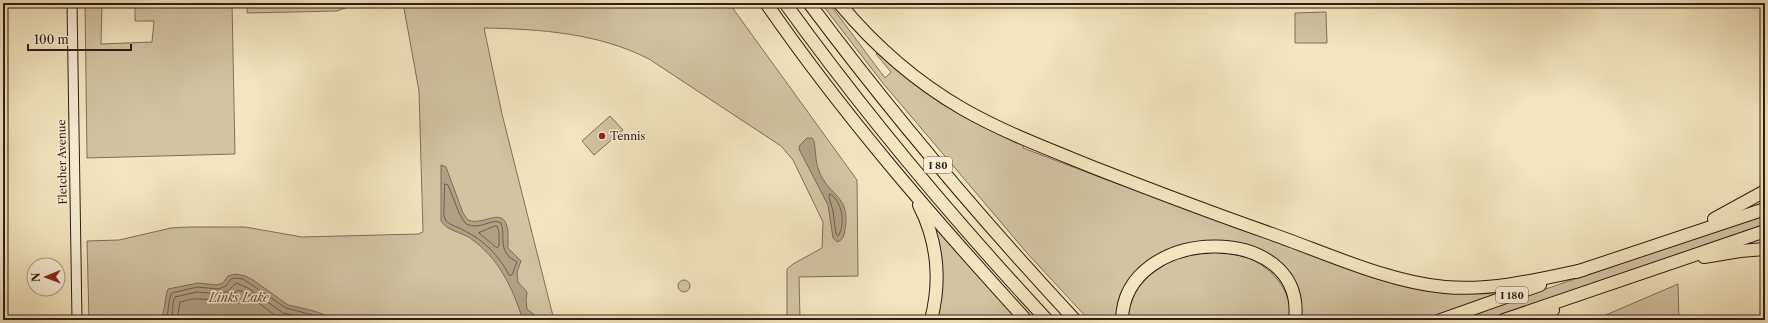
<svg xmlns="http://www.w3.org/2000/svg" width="1768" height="323" viewBox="0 0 1768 323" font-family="'Libre Caslon Text',serif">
	<rect width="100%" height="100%" fill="#f2e6be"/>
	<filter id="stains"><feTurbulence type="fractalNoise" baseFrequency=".005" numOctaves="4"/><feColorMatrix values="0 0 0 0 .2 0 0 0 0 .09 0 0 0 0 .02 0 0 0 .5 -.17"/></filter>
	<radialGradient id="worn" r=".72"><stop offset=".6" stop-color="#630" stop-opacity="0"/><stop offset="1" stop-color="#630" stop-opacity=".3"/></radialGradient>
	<g fill="#d1c4a1" stroke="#807059">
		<polygon points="85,3 102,3 101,44 152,42 154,21 135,21 135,3 232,3 235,154 87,158"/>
		<polygon points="247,3 359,3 337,11 247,13"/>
		<path d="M403,3H729L857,180L858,276L799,277L800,320H787V269L793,264L822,248L823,222L793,160L781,146L649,59C598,33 540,29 484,28L502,114L554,320H89L87,241L119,240L171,228L189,227H245L302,237L418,234L423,232L419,91Z"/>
		<path d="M821,3H829L885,78L891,72L876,54L879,51L1024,143L1023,148L1118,184L1359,269L1503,291L1421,320H1298L1292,283C1282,275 1255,250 1246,247C1203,231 1141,249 1121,293C1117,301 1117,311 1116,320H1089L1027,253L882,82Z"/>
		<polygon points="1326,12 1327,43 1295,43 1295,13"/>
		<polygon points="610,116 623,130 594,155 582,141"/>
		<polygon points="1765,214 1765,226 1489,320 1455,320"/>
		<polygon points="932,224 937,229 1019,320 933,320"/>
		<path d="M1205,251C1217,252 1230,253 1242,256C1268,263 1295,291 1289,320H1124C1128,310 1131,293 1137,285C1150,265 1183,256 1205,251Z"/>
		<circle cx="684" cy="286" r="6"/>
		<polygon points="1678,284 1679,320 1594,320"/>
	</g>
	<g fill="#b0a183" stroke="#7c6c55">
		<path d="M807,138H812L814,141C816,151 815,161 819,171C829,197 851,195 845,230C844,236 843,240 837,242L833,238L828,205L799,149L800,145Z"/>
		<path d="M441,165L446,167L463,213L468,220C484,227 505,203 508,232C508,237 508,243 508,248L521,261L517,272L518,282L527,292L526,300L527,309L541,320H523C512,287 499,258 470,238C461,232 447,231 441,221Z"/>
		<path d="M235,274L245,276L253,280L288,305L314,311L338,320H160C166,310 164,300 168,289L198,283L217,285L223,283L228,276Z"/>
	</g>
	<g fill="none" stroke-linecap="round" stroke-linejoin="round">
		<g stroke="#705e4a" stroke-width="1">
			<path d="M445,184L448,185L460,215L466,224C481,231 492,217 501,223C505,233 500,245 507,254C509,258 514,260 517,262L512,275H509C500,257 484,240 465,231C459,227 451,226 446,221L444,216Z"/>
			<path d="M830,194C842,200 846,225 838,236L836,234L833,211L829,197Z"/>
			<polygon points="495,226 497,226 499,232 499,246 497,248 479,233"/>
			<path d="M165,320C170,311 167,302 172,293L197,287L218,289L226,286L231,279L235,278L243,279L286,308L313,315L327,320"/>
			<path d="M170,320C175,313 171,304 175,297L197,292L219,294L228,291L236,283L248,288L283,313L313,320"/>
			<path d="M177,320L180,302C186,301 191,298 196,299C216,299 222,303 238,290C256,295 268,316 287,320"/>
		</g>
		<defs>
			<polyline id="secondary" points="72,3 77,320"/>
			<g id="highway">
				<path d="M766,3C844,116 934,219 1026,320"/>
				<path d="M785,3C865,114 954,220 1047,320"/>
				<path d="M809,3C892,114 981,219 1075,320"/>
				<path d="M839,3C874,45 916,82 963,109C1005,133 1051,150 1095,168C1154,191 1212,213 1272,234C1326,253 1388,282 1445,287C1491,291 1537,280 1583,270"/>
				<path d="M919,205C938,242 941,281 931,320"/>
				<polyline points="1714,219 1765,191"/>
				<polyline points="1704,257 1740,251 1765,249"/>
				<polyline points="1576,272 1765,209"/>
				<path d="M1122,320C1124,224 1307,220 1295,320"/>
				<polyline points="1441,320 1540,285"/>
				<polyline points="1504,320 1765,231"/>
				<polyline points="1533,320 1553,310"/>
			</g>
		</defs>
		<use href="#secondary" stroke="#2f1c11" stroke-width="11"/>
		<use href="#highway" stroke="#2f1c11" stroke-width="14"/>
		<use href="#secondary" stroke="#f7efd5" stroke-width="9"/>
		<use href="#highway" stroke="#f2e6be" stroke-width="12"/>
	</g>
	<circle fill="#8f2418" stroke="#f7efd5" stroke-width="1.5" cx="602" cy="136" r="4"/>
	<g text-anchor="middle" stroke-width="3" stroke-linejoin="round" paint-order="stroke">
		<g fill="#f7efd5" stroke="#6b5b4c" stroke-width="1">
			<rect x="924" y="157" width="28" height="16" rx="3"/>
			<rect x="1496" y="287" width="32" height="16" rx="3"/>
		</g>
		<g font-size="10" font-weight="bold" fill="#2f1c11">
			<text x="938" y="169">I 80</text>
			<text x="1512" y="299">I 180</text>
		</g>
		<g font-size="11" fill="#2f1c11" stroke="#f7efd5" text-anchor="start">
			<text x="610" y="140">Tennis</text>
		</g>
		<g font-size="11" fill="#2f1c11" stroke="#f7efd5">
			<text transform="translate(62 162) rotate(-91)" y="4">Fletcher Avenue</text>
		</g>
		<g font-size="12" font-style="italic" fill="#63513f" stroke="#f7efd5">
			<text x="239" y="302">Links Lake</text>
		</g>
	</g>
	<rect width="1768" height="323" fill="none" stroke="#f2e6be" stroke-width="16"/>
	<rect x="4" y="4" width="1760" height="315" fill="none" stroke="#2f1c11" stroke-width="2"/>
	<rect x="8" y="8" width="1752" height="307" fill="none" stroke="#2f1c11"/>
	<g transform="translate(46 277) rotate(269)"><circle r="19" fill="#f7efd5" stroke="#a79b87"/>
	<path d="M0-3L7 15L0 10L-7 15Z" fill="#8f2418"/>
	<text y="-6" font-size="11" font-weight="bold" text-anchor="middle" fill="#2f1c11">N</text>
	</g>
	<path d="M28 44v6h103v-6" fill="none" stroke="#2f1c11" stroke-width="2"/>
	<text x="34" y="44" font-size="12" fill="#2f1c11" stroke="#f7efd5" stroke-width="3" paint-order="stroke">100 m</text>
	<rect width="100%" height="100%" filter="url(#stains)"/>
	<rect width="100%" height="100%" fill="url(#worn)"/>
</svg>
